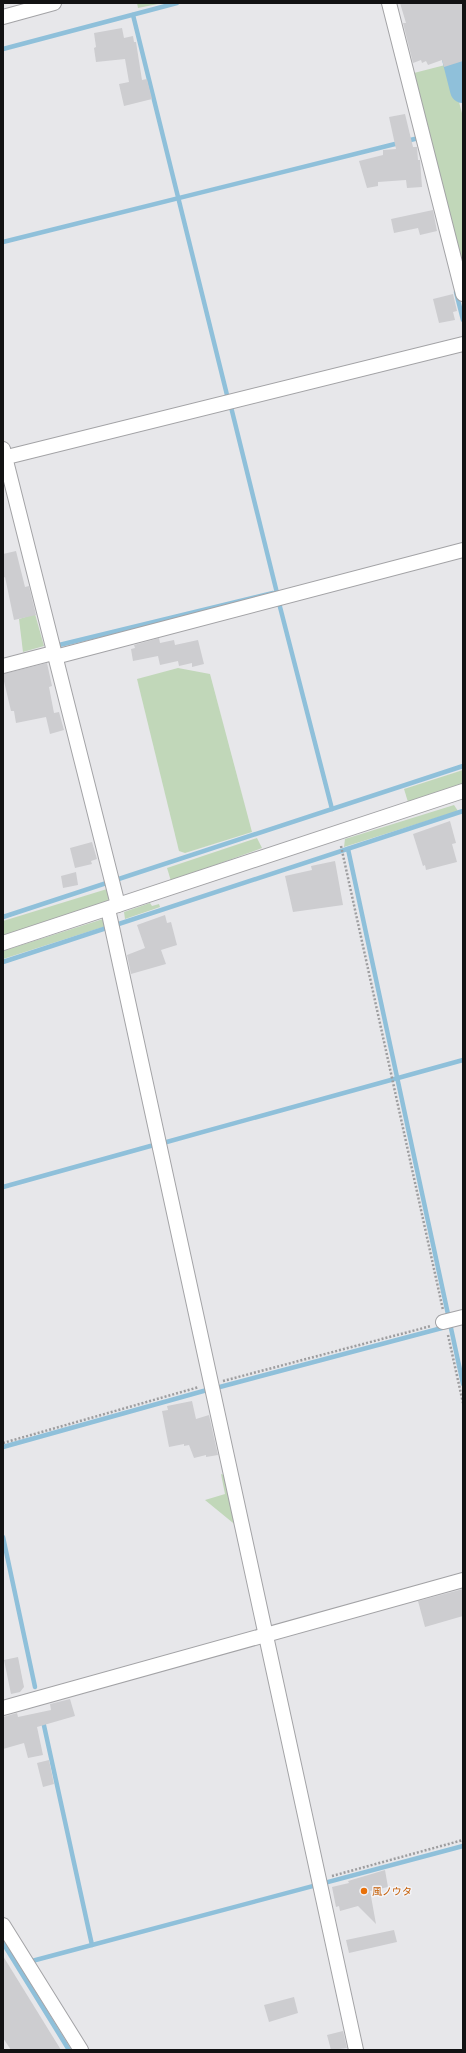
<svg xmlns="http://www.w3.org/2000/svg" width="466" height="2053" viewBox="0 0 466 2053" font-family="Montserrat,'Noto Sans JP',sans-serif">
	<rect width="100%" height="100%" fill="#e7e7ea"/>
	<g fill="#c1d7b9">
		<polygon points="137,3 163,3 138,8"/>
		<polygon points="449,64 463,117 463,274 461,274 414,73"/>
		<polygon points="35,614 44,646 23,652 19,619"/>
		<polygon points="178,668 210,674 252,832 185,853 179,851 137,679"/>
		<polygon points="463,770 463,784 408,802 404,789"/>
		<polygon points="454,805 458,811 344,847 345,839"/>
		<polygon points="257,838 262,848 171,881 167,868"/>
		<polygon points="107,889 109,898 107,901 3,937 3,921"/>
		<polygon points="150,903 152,906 159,904 160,907 125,919 124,912"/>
		<polygon points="103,919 106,922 106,926 3,959 3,951"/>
		<polygon points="221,1474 224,1475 238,1527 205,1500 225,1494"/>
	</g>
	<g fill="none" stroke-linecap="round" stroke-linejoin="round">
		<g stroke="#8fc0da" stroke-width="4.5">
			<polyline points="133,15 228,399"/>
			<polyline points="3,49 177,3"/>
			<polyline points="406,141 419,138"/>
			<polyline points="3,242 399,143"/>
			<polyline points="456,292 463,320"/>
			<polyline points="231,407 277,593"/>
			<polyline points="279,603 332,809"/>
			<polyline points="55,646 273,593"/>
			<polyline points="348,849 463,1384"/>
			<polyline points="3,917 463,766"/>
			<polyline points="3,962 463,811"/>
			<polyline points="163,1143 463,1060"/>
			<polyline points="3,1187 154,1145"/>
			<polyline points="216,1388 442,1328"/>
			<polyline points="3,1447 207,1390"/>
			<polyline points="3,1537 35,1687"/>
			<polyline points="43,1721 92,1945"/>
			<polyline points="3,1943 69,2050"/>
			<polyline points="32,1961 463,1846"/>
		</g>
		<polyline stroke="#8fc0da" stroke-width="26" points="441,3 463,90"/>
	</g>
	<g fill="#cdcdd0">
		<polygon points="400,3 463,3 463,61 444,67 442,60 428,65 426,61 422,63 421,60 413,63 403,23 406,23"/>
		<polygon points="122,28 124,38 133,36 134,42 136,42 142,80 147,79 152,99 124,106 119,84 129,82 125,59 96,62 94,48 96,47 94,33"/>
		<polygon points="405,114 413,147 417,147 418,160 420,160 422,187 407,188 406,180 378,182 378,186 367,188 359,161 383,155 383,150 396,149 389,117"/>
		<polygon points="433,210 437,231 420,235 418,228 394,233 391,219"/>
		<polygon points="453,294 457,311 453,312 455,320 439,323 433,299"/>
		<polygon points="16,551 25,587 29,586 36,615 14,620 5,577 3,578 3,554"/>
		<polygon points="159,638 160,643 174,640 175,645 198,640 204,664 192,667 192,663 179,666 178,661 160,665 158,656 133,661 131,649 135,648 134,645"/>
		<polygon points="47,663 52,686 49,687 54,713 59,712 64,730 50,734 46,717 16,723 14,711 11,711 3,677 3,674"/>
		<polygon points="450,821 456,843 452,844 457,862 426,870 425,865 423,866 413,834"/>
		<polygon points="92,842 97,859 91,861 92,864 75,868 70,848"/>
		<polygon points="335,861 343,905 293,912 285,876 312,870 311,866"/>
		<polygon points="76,872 78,885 63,888 61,876"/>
		<polygon points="165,915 167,923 171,922 177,945 161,950 166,964 131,974 127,955 145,948 137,925"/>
		<polygon points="192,1401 196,1419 209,1415 218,1455 206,1457 206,1455 194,1458 189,1445 184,1446 184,1444 169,1447 162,1411 168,1410 167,1406"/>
		<polygon points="463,1589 463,1616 425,1627 418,1601"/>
		<polygon points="18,1657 24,1687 20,1692 11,1694 4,1660"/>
		<polygon points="70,1699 75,1716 37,1727 43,1755 28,1758 24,1743 3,1749 3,1717 17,1713 18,1717 51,1710 50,1704"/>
		<polygon points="49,1760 54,1784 43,1787 37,1763"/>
		<polygon points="385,1870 388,1887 370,1891 376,1924 358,1906 340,1911 339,1906 336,1907 332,1887 349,1883 348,1881"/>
		<polygon points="394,1930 397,1942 349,1953 346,1940"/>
		<polygon points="3,1956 61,2050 11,2050 3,2038"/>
		<polygon points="294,1997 298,2013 269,2022 264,2005"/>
		<polygon points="343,2031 347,2048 331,2050 327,2035"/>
	</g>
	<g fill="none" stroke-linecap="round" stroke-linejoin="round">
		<defs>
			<g id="minor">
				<polyline points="389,3 463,294"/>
				<polyline points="3,17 54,3"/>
				<polyline points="3,449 118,905"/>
				<polyline points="3,458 463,344"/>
				<polyline points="55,657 463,550"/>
				<polyline points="3,666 53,653"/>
				<polyline points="108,909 356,2050"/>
				<polyline points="3,943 463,791"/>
				<polyline points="443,1322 463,1317"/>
				<polyline points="3,1708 463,1580"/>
				<polyline points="3,1925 81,2050"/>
			</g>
		</defs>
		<use href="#minor" stroke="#a3a3a6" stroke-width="16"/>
		<g stroke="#9d9d9f" stroke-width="2.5" stroke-dasharray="2 2" stroke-linecap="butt">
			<polyline points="341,846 443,1310"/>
			<polyline points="448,1335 463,1403"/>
			<polyline points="223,1381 431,1326"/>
			<polyline points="3,1443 199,1387"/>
			<polyline points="332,1876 463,1840"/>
		</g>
		<use href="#minor" stroke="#fff" stroke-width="14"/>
	</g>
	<circle fill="#e8710a" stroke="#f4f4f8" stroke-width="1.5" cx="364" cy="1891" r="4"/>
	<g text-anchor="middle" stroke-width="3" stroke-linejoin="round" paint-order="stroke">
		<g font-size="10" fill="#c56008" stroke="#f4f4f8" text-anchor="start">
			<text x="372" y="1895">風ノウタ</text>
		</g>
	</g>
	<rect width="466" height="2053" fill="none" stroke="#121213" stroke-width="8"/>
</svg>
